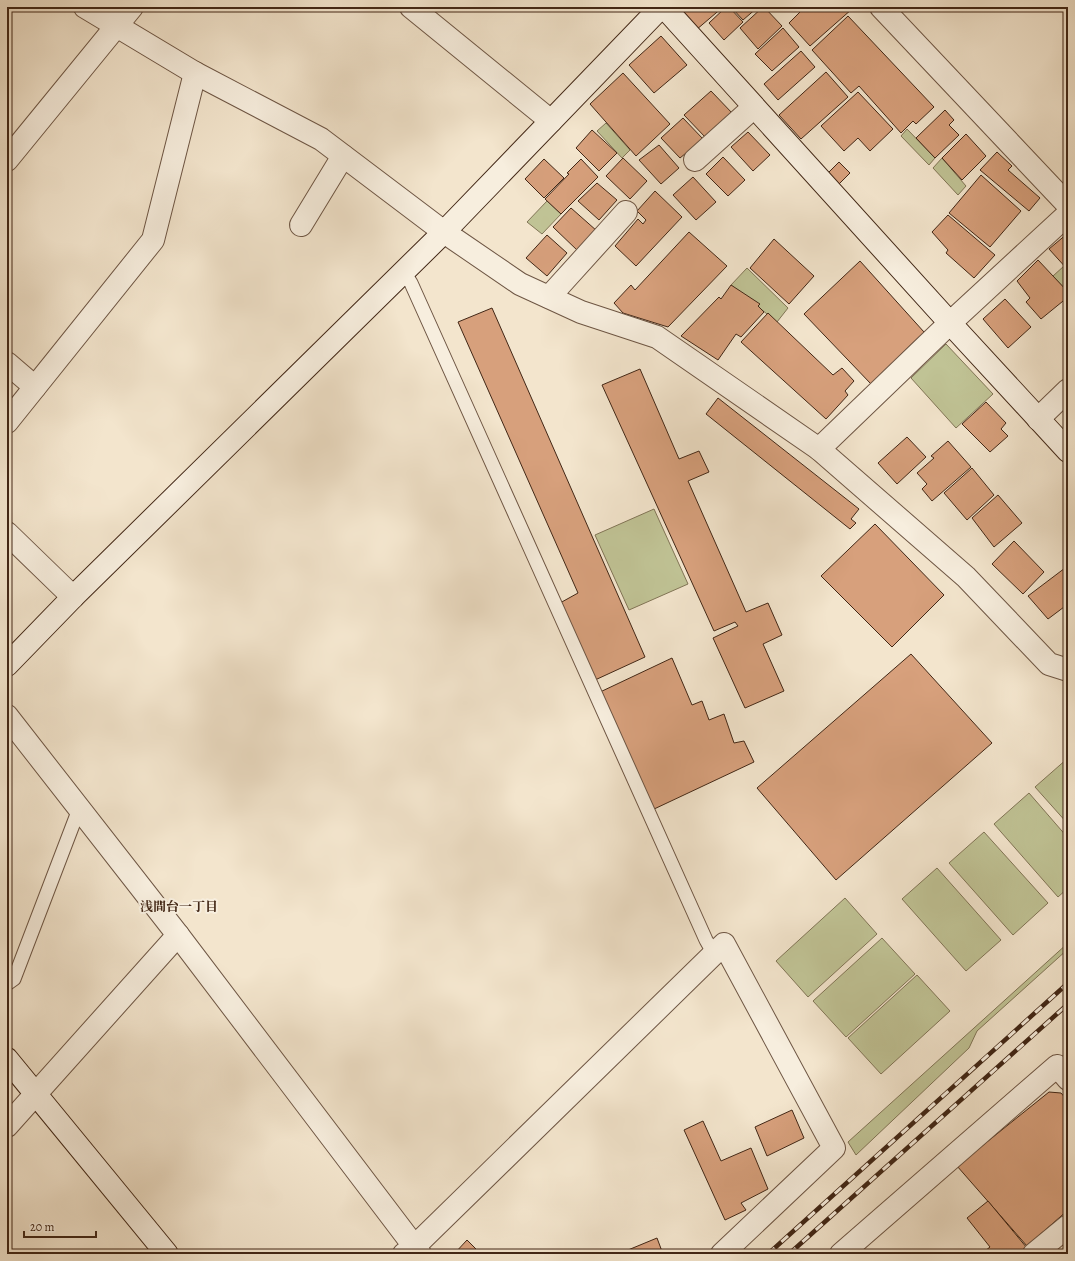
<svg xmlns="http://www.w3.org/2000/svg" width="1075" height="1261" viewBox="0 0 1075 1261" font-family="Alegreya,'Noto Serif JP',serif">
	<rect width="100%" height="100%" fill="#f3e5cd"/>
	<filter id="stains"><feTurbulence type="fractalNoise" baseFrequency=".005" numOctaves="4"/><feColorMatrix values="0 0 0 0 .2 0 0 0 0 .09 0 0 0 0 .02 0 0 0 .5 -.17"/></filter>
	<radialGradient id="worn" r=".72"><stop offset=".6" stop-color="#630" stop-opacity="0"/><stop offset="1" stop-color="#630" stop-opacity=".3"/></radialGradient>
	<g fill="#c0c395" stroke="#817556">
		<polygon points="606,123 630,150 622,158 597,131"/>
		<polygon points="907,129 935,158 929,165 901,136"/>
		<polygon points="942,158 966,186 958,195 933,168"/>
		<polygon points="547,201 561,214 542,234 527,222"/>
		<polygon points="1064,266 1068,270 1068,292 1053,276"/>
		<polygon points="747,268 788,308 777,322 731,285"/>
		<polygon points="946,344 993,394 956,428 911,378"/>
		<polygon points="654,509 688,584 629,610 595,535"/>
		<polygon points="1068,758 1068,824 1035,787"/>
		<polygon points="1029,793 1068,838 1068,888 1058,897 994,824"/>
		<polygon points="984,832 1048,903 1013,935 949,863"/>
		<polygon points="937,868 1001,940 966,971 902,899"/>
		<polygon points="845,898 877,934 808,997 776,961"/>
		<polygon points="882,938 915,974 846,1037 813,1001"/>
		<polygon points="1068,943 1068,949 977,1031 969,1048 856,1155 848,1142"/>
		<polygon points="917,975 950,1011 881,1074 848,1038"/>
	</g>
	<g fill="#d7a07c" stroke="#422716">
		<polygon points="690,7 723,7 696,30 682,14"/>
		<polygon points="726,7 729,7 743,22 724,40 709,23"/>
		<polygon points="731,7 758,7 743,20"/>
		<polygon points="763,7 764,7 782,26 758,49 740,28"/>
		<polygon points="805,7 851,7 852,9 810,46 789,23"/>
		<polygon points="848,16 934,107 916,124 913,121 901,133 859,86 851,93 812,50"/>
		<polygon points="783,28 799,47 772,71 755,54"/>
		<polygon points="661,36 687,65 654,93 629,65"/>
		<polygon points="801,51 815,67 778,100 764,84"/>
		<polygon points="826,72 848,97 801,139 779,115"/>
		<polygon points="623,73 670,124 636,156 590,104"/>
		<polygon points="711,91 733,114 706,138 684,115"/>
		<polygon points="858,92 893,129 870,151 858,138 844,151 821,126"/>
		<polygon points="945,110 954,120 949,125 959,135 935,158 916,138"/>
		<polygon points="683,118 703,139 680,158 661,138"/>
		<polygon points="592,130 617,153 599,171 576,148"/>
		<polygon points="748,132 770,155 753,171 731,147"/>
		<polygon points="966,134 986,156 962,180 942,158"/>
		<polygon points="659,145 679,168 661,184 639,160"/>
		<polygon points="997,152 1012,166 1008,170 1040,198 1029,211 980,170"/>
		<polygon points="723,157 745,180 728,196 706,174"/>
		<polygon points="623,158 647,181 630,199 606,176"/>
		<polygon points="544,159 564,178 544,198 525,179"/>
		<polygon points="581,159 598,177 561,214 545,199 569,174 567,173"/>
		<polygon points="839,162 850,173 839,184 828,173"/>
		<polygon points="981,175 1021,211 990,247 949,213"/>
		<polygon points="693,177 716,202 696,220 673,195"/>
		<polygon points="597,183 617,200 599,220 578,201"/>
		<polygon points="655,191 682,217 636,266 615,246 638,219 643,224 646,220 637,211"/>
		<polygon points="571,208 597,231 578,251 553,227"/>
		<polygon points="948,215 995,255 974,278 946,253 948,250 932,232"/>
		<polygon points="689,232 727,266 668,327 623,313 614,303 631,285 635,290"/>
		<polygon points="1068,233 1068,270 1049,249"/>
		<polygon points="547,235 567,253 547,276 526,258"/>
		<polygon points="774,239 814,276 789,304 750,268"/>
		<polygon points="1038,260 1068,292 1068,297 1041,319 1026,302 1030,298 1017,281"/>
		<polygon points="860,261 924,332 871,384 804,314"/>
		<polygon points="731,285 760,304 758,306 764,312 741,337 736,334 718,360 681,336 719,297 721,299"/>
		<polygon points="1005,299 1031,327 1008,348 983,319"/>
		<polygon points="492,308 645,657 595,680 560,603 578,593 458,322"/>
		<polygon points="768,313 833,375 842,368 854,381 845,391 848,395 826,419 741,342"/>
		<polygon points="640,369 679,459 699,451 709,472 688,481 746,612 768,603 782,635 763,644 784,691 745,708 713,638 738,626 735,622 714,631 602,385"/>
		<polygon points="718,398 859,509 851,519 856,523 850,529 706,414"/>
		<polygon points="986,402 1006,423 1001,429 1008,436 990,452 962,424"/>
		<polygon points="907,437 926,457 897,484 878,463"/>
		<polygon points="948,441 971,467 932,501 922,489 927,484 917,473 934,458 931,456"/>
		<polygon points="972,468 994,495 967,520 944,493"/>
		<polygon points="998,495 1022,523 994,547 972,518"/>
		<polygon points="875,524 944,595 892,647 821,576"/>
		<polygon points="1014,541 1044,572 1023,594 992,564"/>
		<polygon points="1065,568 1068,572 1068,604 1048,619 1028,596"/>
		<polygon points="911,654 992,743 836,880 757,788"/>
		<polygon points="672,658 692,705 702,701 709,720 724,714 734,743 744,741 754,762 652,810 598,693"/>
		<polygon points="1049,1092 1061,1093 1068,1101 1068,1210 1027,1246 957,1166"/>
		<polygon points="792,1110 804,1138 767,1156 755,1127"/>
		<polygon points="703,1121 721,1161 751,1148 768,1189 741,1203 746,1210 725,1220 684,1130"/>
		<polygon points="988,1201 1027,1248 1020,1254 987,1254 985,1251 990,1247 967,1218"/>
		<polygon points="657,1238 663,1254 629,1254 628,1250"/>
		<polygon points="467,1240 481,1254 454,1254"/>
	</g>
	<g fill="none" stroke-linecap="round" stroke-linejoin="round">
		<defs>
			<g id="lane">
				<polyline points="404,272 411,283 706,940 714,954"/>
				<polyline points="7,984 14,979 79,809"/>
			</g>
			<g id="street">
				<polyline points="85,7 195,73 321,139 444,232 520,284 581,312 657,337 819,449 966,577 1049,664 1068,670"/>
				<polyline points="411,7 551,121"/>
				<polyline points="881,7 1068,205"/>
				<polyline points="7,160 132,7"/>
				<polyline points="695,160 754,107"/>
				<polyline points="301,225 343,156"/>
				<polyline points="549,297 626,212"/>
				<polyline points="7,363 35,387"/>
				<polyline points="1038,419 1068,390"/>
				<polyline points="7,422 153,240 195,73"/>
				<polyline points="819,449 950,323 1068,214"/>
				<polyline points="7,533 73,597"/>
				<polyline points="7,716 178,935 420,1254"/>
				<polyline points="7,1126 178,935"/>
				<polyline points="404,1254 414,1247 724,944 834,1148 722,1254"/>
				<polyline points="841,1254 1057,1066 1068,1079"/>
				<polyline points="1034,1254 1068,1226"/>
			</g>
			<g id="secondary">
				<polyline points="664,7 950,323 1068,451"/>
				<polyline points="7,665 73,597 444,232 661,7"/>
				<polyline points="7,1059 167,1254"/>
			</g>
		</defs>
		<use href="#lane" stroke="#6e5644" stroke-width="15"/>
		<use href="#street" stroke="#6e5644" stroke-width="24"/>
		<use href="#secondary" stroke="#422716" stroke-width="24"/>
		<use href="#lane" stroke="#f7eede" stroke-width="13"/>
		<use href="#street" stroke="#f7eede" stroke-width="22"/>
		<use href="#secondary" stroke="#f7eede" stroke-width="22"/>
		<defs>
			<g id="rail">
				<polyline points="768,1254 1068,983"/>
				<polyline points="789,1254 1068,1004"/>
			</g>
		</defs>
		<use href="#rail" stroke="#422716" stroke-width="4.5"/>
		<use href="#rail" stroke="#f7eede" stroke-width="3" stroke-dasharray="9" stroke-linecap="butt"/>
	</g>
	<g text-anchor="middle" stroke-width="4" stroke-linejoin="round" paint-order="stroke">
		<g font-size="13" font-weight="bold" fill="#422716" stroke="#f7eede">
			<text x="179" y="911">浅間台一丁目</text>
		</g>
	</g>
	<rect width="1075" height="1261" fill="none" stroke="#f3e5cd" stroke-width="24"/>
	<rect x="8" y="8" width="1059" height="1245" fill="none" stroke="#422716" stroke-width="2"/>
	<rect x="12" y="12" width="1051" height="1237" fill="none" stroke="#422716"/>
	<path d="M24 1231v6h72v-6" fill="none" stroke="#422716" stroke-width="2"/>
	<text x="30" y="1231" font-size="12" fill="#422716" stroke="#f7eede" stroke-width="3" paint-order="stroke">20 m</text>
	<rect width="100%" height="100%" filter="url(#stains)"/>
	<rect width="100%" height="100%" fill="url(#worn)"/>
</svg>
